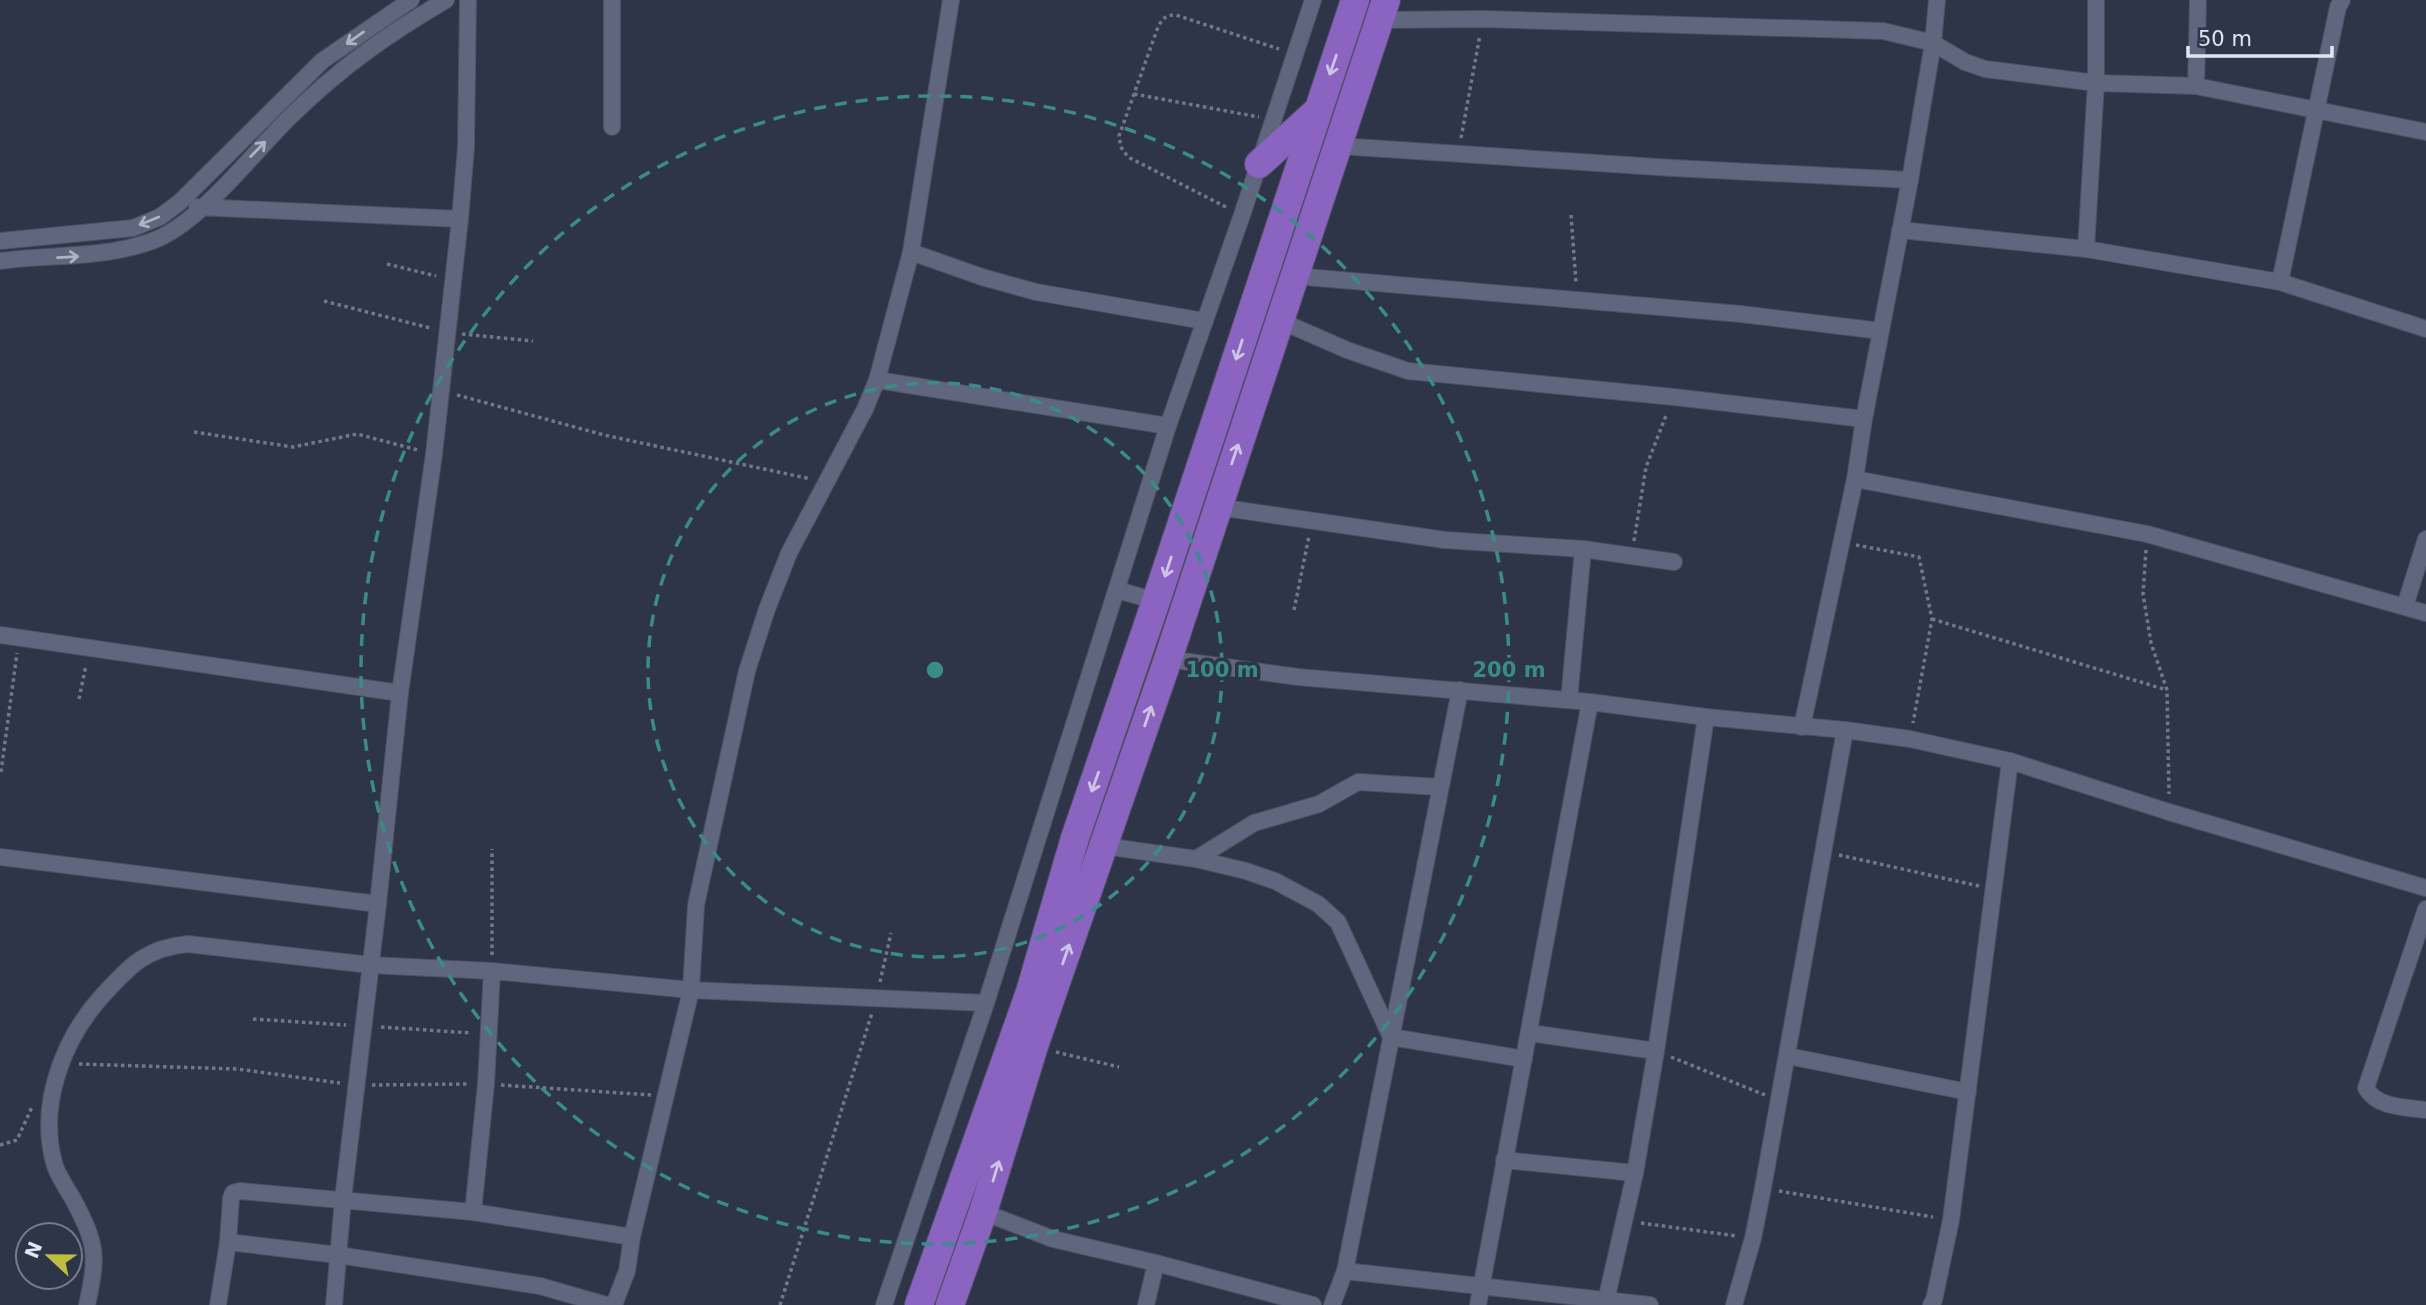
<svg xmlns="http://www.w3.org/2000/svg" width="2426" height="1305" viewBox="0 0 2426 1305" font-family="'DejaVu Sans',sans-serif">
	<rect width="100%" height="100%" fill="#2f3549"/>
	<g fill="none" stroke-linecap="round" stroke-linejoin="round">
		<defs>
			<g id="minor">
				<polyline points="1379,20 1483,19 1883,31 1933,43 1965,62 1985,69 2096,83 2196,86 2426,132"/>
				<polyline points="2196,86 2198,0"/>
				<polyline points="612,127 612,0"/>
				<polyline points="1339,146 1673,168 1910,180"/>
				<polyline points="197,207 460,219"/>
				<polyline points="1900,230 2086,249 2280,282 2338,7 2342,0"/>
				<polyline points="0,241 133,228 160,217 180,202 322,61 411,0"/>
				<polyline points="2086,249 2096,83 2096,0"/>
				<polyline points="911,252 982,277 1036,292 1204,321"/>
				<path d="M0,261C51,254 103,259 152,241C200,224 255,150 293,114C341,67 388,34 446,0"/>
				<polyline points="1294,276 1741,314 1881,331"/>
				<polyline points="2280,282 2426,329"/>
				<polyline points="1274,318 1347,350 1408,371 1674,397 1864,419"/>
				<polyline points="877,380 1168,426 1242,215 1313,0"/>
				<polyline points="1855,479 2147,534 2426,613"/>
				<polyline points="1218,507 1445,540 1583,549 1674,562"/>
				<polyline points="1117,590 1156,601"/>
				<polyline points="2405,606 2426,539"/>
				<polyline points="0,635 400,693"/>
				<polyline points="1168,659 1298,677 1590,702 1706,717 1845,730 1910,739 2010,761 2169,812 2426,888"/>
				<polyline points="1569,700 1583,549"/>
				<polyline points="1802,727 1855,479 1864,419 1910,180 1933,43 1937,0"/>
				<polyline points="1097,845 1196,859 1246,871 1275,881 1318,904 1338,922 1391,1037 1524,1059"/>
				<polyline points="0,857 378,904"/>
				<polyline points="1196,859 1254,823 1319,804 1358,782 1439,787"/>
				<path d="M2426,909L2366,1088C2377,1108 2405,1107 2426,1110"/>
				<polyline points="986,1003 1168,426"/>
				<polyline points="1530,1033 1656,1051"/>
				<polyline points="1788,1056 1968,1092"/>
				<polyline points="1504,1160 1635,1173"/>
				<polyline points="473,1212 486,1084 492,971"/>
				<polyline points="983,1212 1053,1239 1156,1263 1313,1305"/>
				<polyline points="228,1242 338,1255 540,1286 606,1305"/>
				<polyline points="1345,1271 1650,1305"/>
				<path d="M87,1305C98,1254 97,1245 73,1199C67,1189 59,1177 55,1166C37,1106 63,1038 104,994C131,965 146,948 188,944L370,965L492,971L691,990L986,1003L884,1305"/>
				<polyline points="218,1305 228,1242 231,1198 233,1193 240,1191 473,1212 632,1237"/>
				<polyline points="334,1305 343,1199 378,904 400,693 434,454 460,219 466,147 468,0"/>
				<polyline points="614,1305 627,1271 632,1237 691,990 696,905 747,671 767,609 789,553 865,409 877,380 911,252 951,0"/>
				<polyline points="1146,1305 1156,1263"/>
				<polyline points="1332,1305 1345,1271 1460,690"/>
				<polyline points="1478,1305 1590,702"/>
				<polyline points="1605,1305 1635,1173 1656,1051 1706,717"/>
				<polyline points="1734,1305 1753,1238 1763,1188 1845,730"/>
				<polyline points="1931,1305 1934,1300 1951,1220 2010,761"/>
			</g>
			<g id="trunk">
				<polyline points="1259,164 1316,112"/>
				<polyline points="919,1305 1030,992 1075,838 1156,601 1355,0"/>
				<polyline points="950,1305 983,1212 1034,1046 1168,659 1386,0"/>
			</g>
		</defs>
		<use href="#minor" stroke="#4c5162" stroke-width="18"/>
		<use href="#trunk" stroke="#4c5162" stroke-width="30"/>
		<g stroke="#727789" stroke-width="3.5" stroke-dasharray="3.5 3.5" stroke-linecap="butt">
			<polyline points="1134,94 1259,117"/>
			<polyline points="1461,138 1480,35"/>
			<path d="M1226,207L1128,157L1121,147L1119,136L1158,27C1163,18 1166,15 1176,15L1279,49"/>
			<polyline points="1571,215 1576,283"/>
			<polyline points="387,264 436,276"/>
			<polyline points="324,301 430,328"/>
			<polyline points="462,334 533,341"/>
			<polyline points="457,395 604,435 811,479"/>
			<polyline points="194,432 293,447 357,434 418,450"/>
			<polyline points="1634,541 1646,467 1667,413"/>
			<polyline points="1856,545 1919,557 1932,619 1913,723"/>
			<polyline points="2146,550 2143,594 2151,643 2167,690 2169,794"/>
			<polyline points="1294,610 1309,536"/>
			<polyline points="1932,619 2167,690"/>
			<polyline points="79,699 86,665"/>
			<polyline points="1,772 17,653"/>
			<polyline points="1839,855 1979,886"/>
			<polyline points="492,955 492,849"/>
			<polyline points="880,982 891,933"/>
			<polyline points="253,1019 346,1025"/>
			<polyline points="381,1027 471,1033"/>
			<polyline points="1056,1052 1119,1067"/>
			<polyline points="1671,1057 1765,1095"/>
			<polyline points="79,1064 237,1069 340,1083"/>
			<polyline points="372,1085 469,1084"/>
			<polyline points="501,1085 651,1095"/>
			<polyline points="0,1145 17,1140 32,1107"/>
			<polyline points="1779,1191 1933,1217"/>
			<polyline points="1641,1223 1737,1236"/>
			<polyline points="780,1305 872,1013"/>
		</g>
		<use href="#minor" stroke="#5f667d" stroke-width="16"/>
		<use href="#trunk" stroke="#8b63c1" stroke-width="28"/>
	</g>
	<defs><path id="oneway-shaft" d="M-6 0H5M1.5-3L5.5 0L1.5 3" fill="none" stroke-width="1.6" stroke-linecap="round" stroke-linejoin="round" transform="scale(1.75)"/></defs>
	<g stroke="#adb3c4">
		<use href="#oneway-shaft" transform="translate(355 38) rotate(145)"/>
		<use href="#oneway-shaft" transform="translate(258 149) rotate(-46)"/>
		<use href="#oneway-shaft" transform="translate(149 221) rotate(158)"/>
		<use href="#oneway-shaft" transform="translate(68 257) rotate(-3)"/>
	</g>
	<g stroke="#ccc5e6">
		<use href="#oneway-shaft" transform="translate(1333 65) rotate(109)"/>
		<use href="#oneway-shaft" transform="translate(1239 350) rotate(108)"/>
		<use href="#oneway-shaft" transform="translate(1235 454) rotate(-71)"/>
		<use href="#oneway-shaft" transform="translate(1168 567) rotate(108)"/>
		<use href="#oneway-shaft" transform="translate(1148 716) rotate(-71)"/>
		<use href="#oneway-shaft" transform="translate(1095 782) rotate(110)"/>
		<use href="#oneway-shaft" transform="translate(1066 954) rotate(-71)"/>
		<use href="#oneway-shaft" transform="translate(996 1171) rotate(-73)"/>
	</g>
	<g fill="none" stroke="#398c89" stroke-width="3.5" stroke-dasharray="12 9">
		<circle cx="935" cy="670" r="287"/>
		<circle cx="935" cy="670" r="574"/>
	</g>
	<circle cx="935" cy="670" r="10" fill="#398c89" stroke="#2f3549" stroke-width="3.5"/>
	<g font-size="21" text-anchor="middle" font-weight="bold" fill="#398c89" stroke="#2f3549" stroke-width="7" stroke-linejoin="round" paint-order="stroke">
		<text x="1222" y="677">100 m</text>
		<text x="1509" y="677">200 m</text>
	</g>
	<g transform="translate(49 1256) rotate(292)"><circle r="33" fill="#2f3549" stroke="#767c8d" stroke-width="2"/>
	<path d="M0-5L12 26L0 18L-12 26Z" fill="#bebf42"/>
	<text y="-10" font-size="19" font-weight="bold" text-anchor="middle" fill="#e1e6f3">N</text>
	</g>
	<path d="M2188 46v10h144v-10" fill="none" stroke="#e1e6f3" stroke-width="3.5"/>
	<text x="2198" y="46" font-size="21" fill="#e1e6f3" stroke="#2f3549" stroke-width="5" paint-order="stroke">50 m</text>
</svg>
